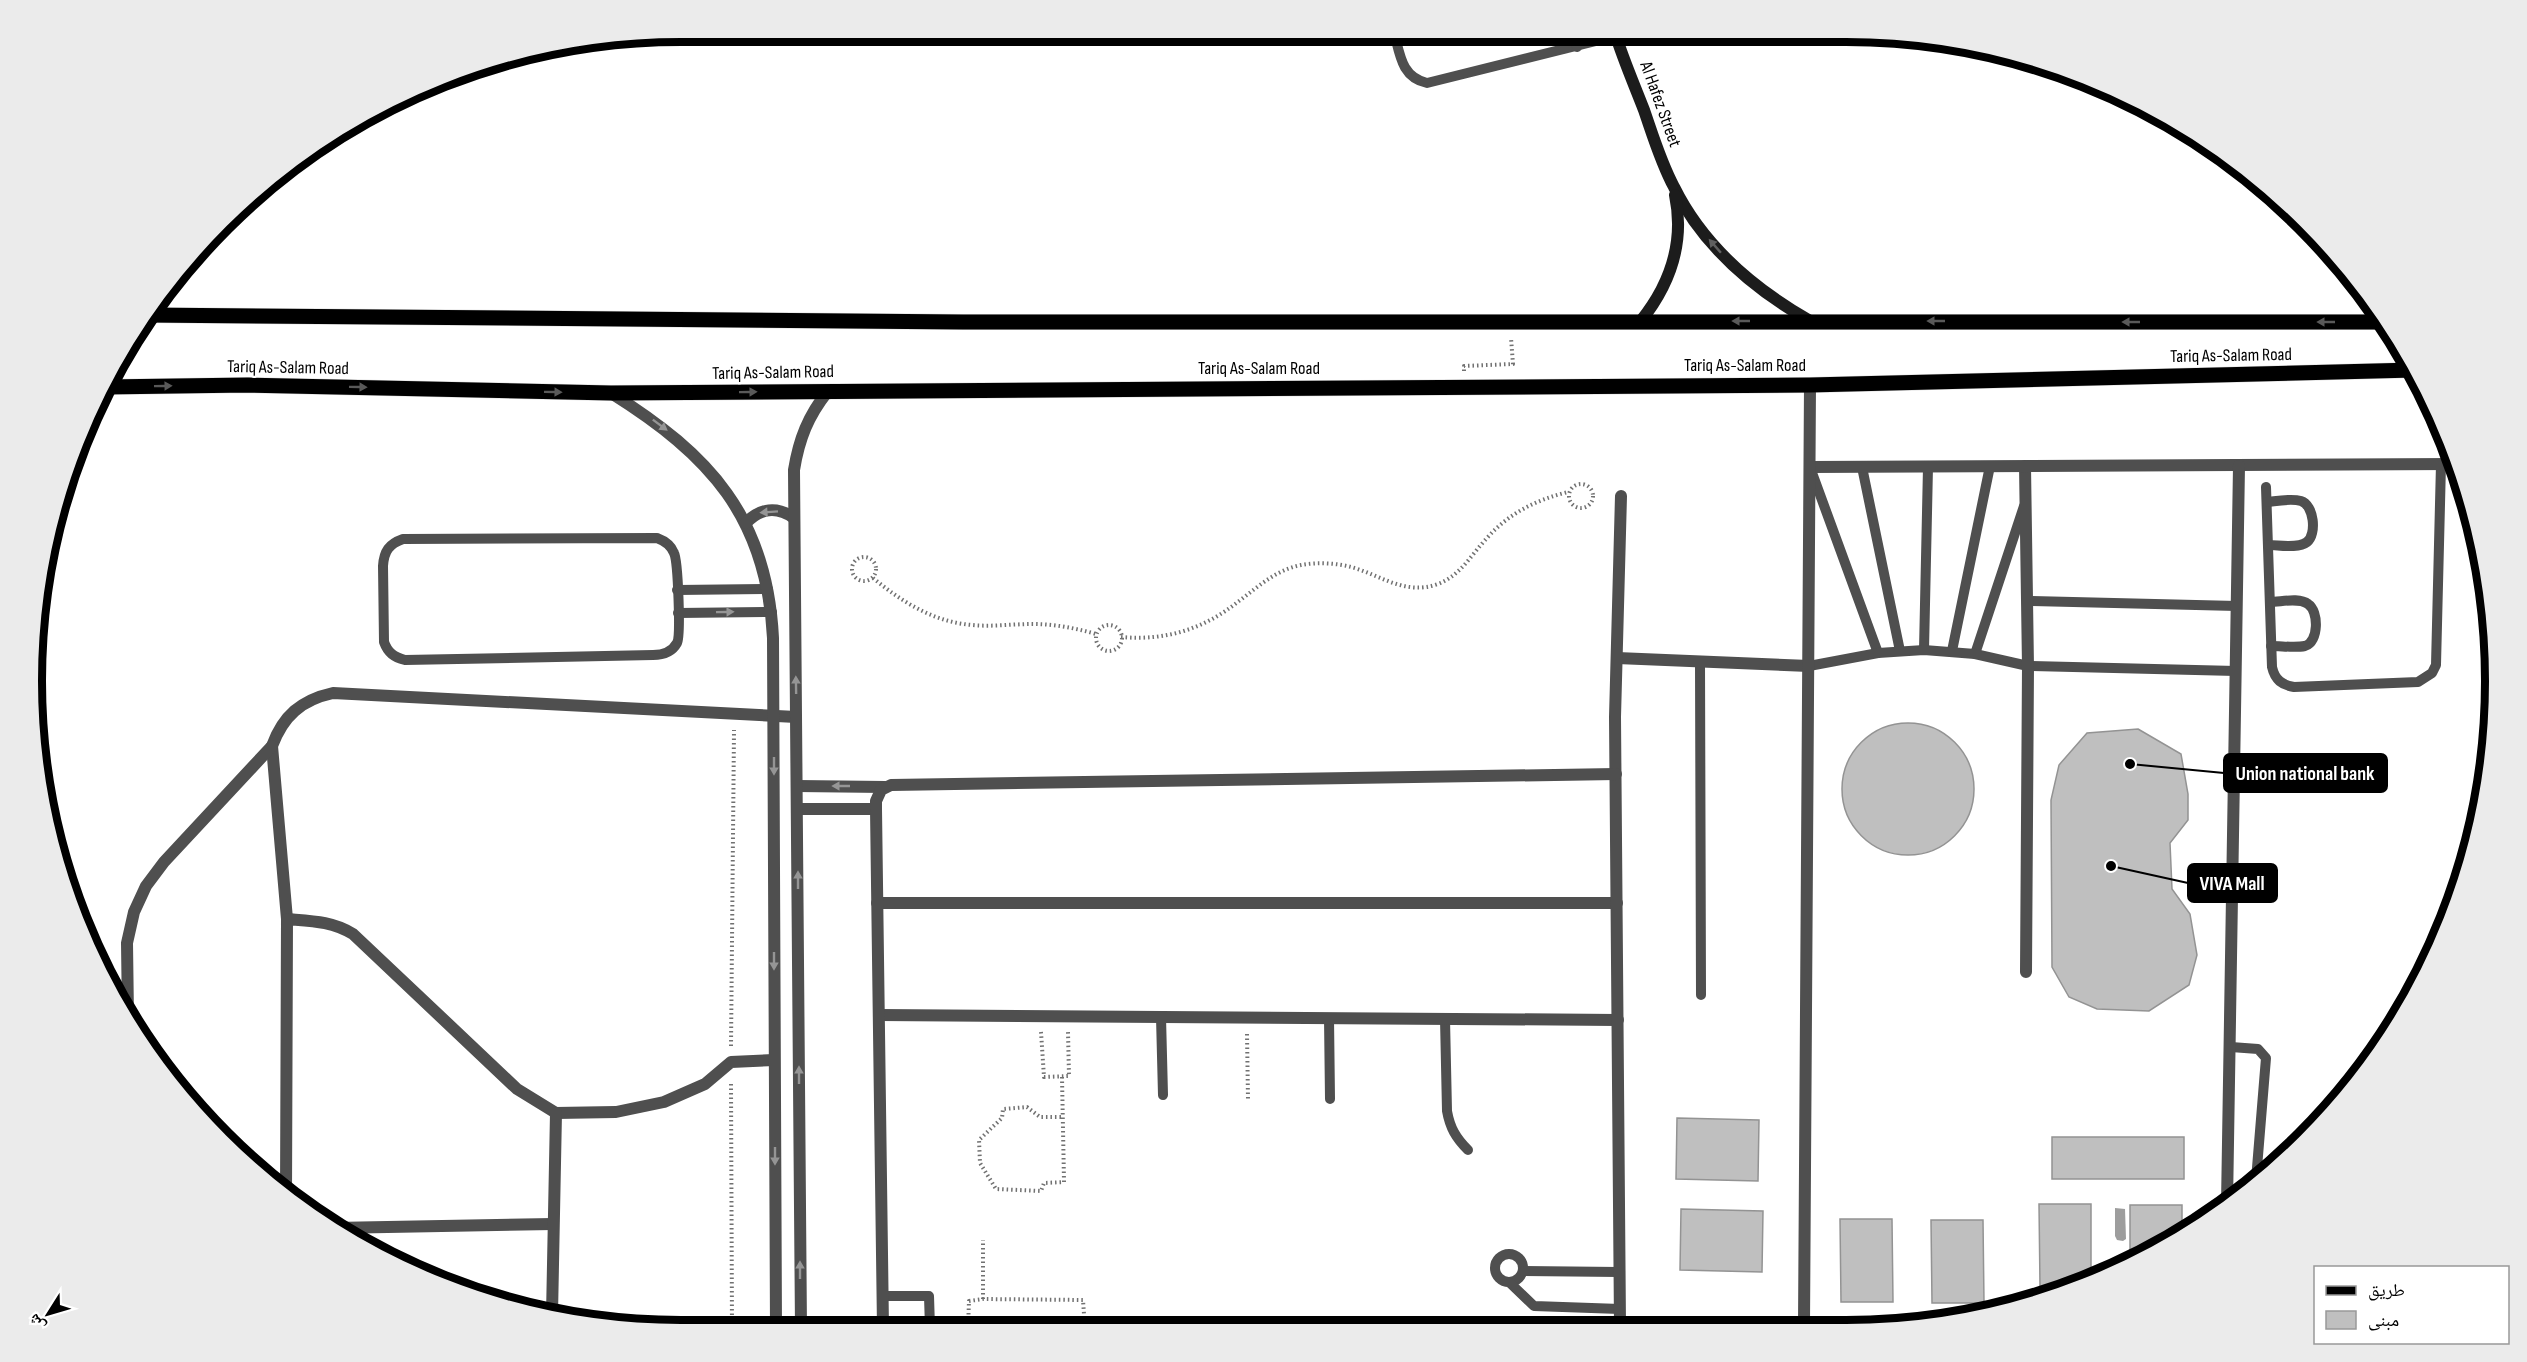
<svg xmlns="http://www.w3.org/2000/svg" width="2527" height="1362" viewBox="0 0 2527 1362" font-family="'Sofia Sans Condensed','Noto Naskh Arabic',sans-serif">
	<rect width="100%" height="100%" fill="#fff"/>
	<polygon fill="#9d9d9d" points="2115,1208 2125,1209 2126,1239 2123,1241 2117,1240 2115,1236"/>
	<g fill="#bfbfbf" stroke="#939393" stroke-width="1.5">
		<circle cx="1908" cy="789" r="66"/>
		<polygon points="2138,729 2181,754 2188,794 2188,820 2170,843 2172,889 2190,914 2197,955 2189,985 2149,1011 2097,1009 2069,997 2052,967 2051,800 2059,765 2087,733"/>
		<polygon points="1677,1118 1759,1120 1758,1181 1676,1179"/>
		<rect x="2052" y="1137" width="132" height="42"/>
		<polygon points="2039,1204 2091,1204 2091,1278 2073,1287 2040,1287"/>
		<polygon points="2130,1205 2182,1205 2182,1233 2130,1259"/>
		<polygon points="1681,1209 1763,1211 1762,1272 1680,1270"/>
		<polygon points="1840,1219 1892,1219 1893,1302 1841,1302"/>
		<polygon points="1931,1220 1983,1220 1984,1303 1932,1303"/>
	</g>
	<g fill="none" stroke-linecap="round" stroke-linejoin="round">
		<defs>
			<g id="primary">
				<polyline points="145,315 963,322 2384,322"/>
				<polyline points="105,387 248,385 611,393 1810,385 2414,370"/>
			</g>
		</defs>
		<use href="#primary" stroke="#dbdbdb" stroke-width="16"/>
		<g stroke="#717171" stroke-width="4" stroke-dasharray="1.5 3" stroke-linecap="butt">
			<polyline points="1464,371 1464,366 1513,364 1511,338"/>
			<circle cx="1581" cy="496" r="12"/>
			<circle cx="864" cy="569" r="12"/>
			<path d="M873,578C902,602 934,622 972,625C992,627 1012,624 1032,624C1054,624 1075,628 1096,634"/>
			<circle cx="1109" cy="638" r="13"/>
			<path d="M1121,637C1166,641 1204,629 1239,601C1259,586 1276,570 1301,565C1317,562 1336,563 1351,567C1381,575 1405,596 1438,584C1461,575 1471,555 1487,538C1509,513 1536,500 1568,492"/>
			<polyline points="1041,1032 1044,1077 1069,1076 1068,1032"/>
			<polyline points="1247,1034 1248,1099"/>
			<polyline points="731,1046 734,730"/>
			<polyline points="1062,1077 1064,1181 1064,1182 1044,1183 1041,1191 996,1189 980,1163 979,1140 1002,1118 1003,1109 1027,1107 1040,1117 1063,1117"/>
			<polyline points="731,1084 732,1329"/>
			<polyline points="983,1299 983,1240"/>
			<polyline points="968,1328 969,1301 983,1299 1083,1300 1085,1328"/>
		</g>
		<g stroke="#4f4f4f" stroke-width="10">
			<path d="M1394,32C1400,54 1401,77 1427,83L1616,36"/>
			<polyline points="1573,33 1577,47"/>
			<polyline points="1862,467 1900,651"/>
			<polyline points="1811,470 1878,653"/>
			<path d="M2266,487L2272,667C2275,680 2282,685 2294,687L2418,682L2432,673L2436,665L2441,464"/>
			<path d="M2267,502C2277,501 2291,498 2301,501C2314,505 2317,534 2307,542C2298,549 2279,545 2269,545"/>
			<path d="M657,538C665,541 671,545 674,553C678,561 681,636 677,643C672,652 663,655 653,655L405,660C394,657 388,653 384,642L383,566C384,551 389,544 403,539Z"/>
			<polyline points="677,590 768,589"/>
			<polyline points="2027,601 2237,606"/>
			<path d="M2270,602C2281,602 2299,597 2308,604C2319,611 2319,642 2305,646C2295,648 2282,646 2271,646"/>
			<polyline points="678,613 772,612"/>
			<polyline points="1924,650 1928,467"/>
			<polyline points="1952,651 1990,466"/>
			<polyline points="1975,654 2024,506"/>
			<polyline points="1700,663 1701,995"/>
			<polyline points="1809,666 1878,653 1924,650 1975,654 2028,666 2236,671"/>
			<polyline points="1161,1017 1163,1095"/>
			<polyline points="1329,1018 1330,1099"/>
			<path d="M1445,1019L1447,1111C1450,1128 1456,1138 1468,1150"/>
			<polyline points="2231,1047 2258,1049 2266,1058 2256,1180"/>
			<circle cx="1509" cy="1268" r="14"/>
			<polyline points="1524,1271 1619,1272"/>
			<polyline points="1510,1283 1534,1306 1620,1309"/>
			<polyline points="882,1296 929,1296 930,1328"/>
		</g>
		<g stroke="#4f4f4f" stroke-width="12">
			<polyline points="2025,466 2028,666 2026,972"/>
			<polyline points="1810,467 2455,464"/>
			<polyline points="1617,658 1809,666"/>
			<polyline points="797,786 885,787"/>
			<polyline points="797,809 876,809"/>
			<polyline points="877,903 1617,903"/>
			<path d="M287,919L272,746C283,716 301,700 333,693L796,717"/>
			<polyline points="879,1015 1618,1020"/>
			<polyline points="128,1017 127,943 134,912 146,886 164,862 272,746"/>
			<path d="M286,1197L287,919C311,921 332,921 353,934L517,1089L556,1113L616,1112L664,1102L705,1084L731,1062L774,1060"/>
			<polyline points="2227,1204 2239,466"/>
			<polyline points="333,1228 553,1224"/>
			<polyline points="552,1315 556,1113"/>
			<polyline points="1804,1325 1810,385"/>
			<polyline points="1620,1326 1615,717 1621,496"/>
			<polyline points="883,1328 876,809 876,801 881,790 891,785 1616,774"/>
		</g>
		<g stroke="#4f4f4f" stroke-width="12">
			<path d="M611,393C710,455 767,517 773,638L776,1329"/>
			<path d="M746,523C760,508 777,506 794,518"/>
			<path d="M801,1329L794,470C799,439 808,416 828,391"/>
		</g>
		<g stroke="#1c1c1c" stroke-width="12">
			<path d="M1615,33C1623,59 1634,84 1644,110C1653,136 1661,163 1674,187C1703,246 1754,289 1810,321"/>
			<path d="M1640,322C1670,285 1685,243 1675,195"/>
		</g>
		<use href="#primary" stroke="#000" stroke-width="15"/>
	</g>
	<defs><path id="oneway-solid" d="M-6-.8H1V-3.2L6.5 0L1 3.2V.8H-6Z" transform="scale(1.5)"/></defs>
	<use fill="#606060" href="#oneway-solid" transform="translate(1715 246) rotate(-131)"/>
	<g fill="#595959">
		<use href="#oneway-solid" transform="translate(1741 321) rotate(180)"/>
		<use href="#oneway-solid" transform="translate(1936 321) rotate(-180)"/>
		<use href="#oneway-solid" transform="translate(2131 322) rotate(-180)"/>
		<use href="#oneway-solid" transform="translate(2326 322) rotate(-180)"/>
		<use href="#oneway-solid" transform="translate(163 386) rotate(-1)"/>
		<use href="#oneway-solid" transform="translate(358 387) rotate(1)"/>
		<use href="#oneway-solid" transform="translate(553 392) rotate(1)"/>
		<use href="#oneway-solid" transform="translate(748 392) rotate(-1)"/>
	</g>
	<g fill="#959595">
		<use href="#oneway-solid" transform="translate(660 425) rotate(37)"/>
		<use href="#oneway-solid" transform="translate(769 512) rotate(176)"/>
		<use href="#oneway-solid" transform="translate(725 612) rotate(-1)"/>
		<use href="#oneway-solid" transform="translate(796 685) rotate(-91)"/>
		<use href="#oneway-solid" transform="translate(774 766) rotate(90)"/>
		<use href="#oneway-solid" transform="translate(841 786) rotate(-180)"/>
		<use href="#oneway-solid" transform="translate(798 880) rotate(-90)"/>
		<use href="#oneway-solid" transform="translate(774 961) rotate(90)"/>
		<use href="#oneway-solid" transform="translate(799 1075) rotate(-90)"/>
		<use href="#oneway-solid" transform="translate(775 1156) rotate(90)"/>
		<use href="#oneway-solid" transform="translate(800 1270) rotate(-90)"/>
	</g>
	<g text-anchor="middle" stroke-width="4.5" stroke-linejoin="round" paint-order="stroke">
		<g font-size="18" fill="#000" stroke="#fff">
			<text transform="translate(1661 104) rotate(70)" y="6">Al Hafez Street</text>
			<text transform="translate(2231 355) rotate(-1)" y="6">Tariq As-Salam Road</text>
			<text x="1745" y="371">Tariq As-Salam Road</text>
			<text transform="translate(288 367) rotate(1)" y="6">Tariq As-Salam Road</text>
			<text x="1259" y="374">Tariq As-Salam Road</text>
			<text transform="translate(773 372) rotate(-1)" y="6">Tariq As-Salam Road</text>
		</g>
	</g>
	<path d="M0 0H2527V1362H0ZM681 42H1846A639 639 0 0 1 2485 681V681A639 639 0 0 1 1846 1320H681A639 639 0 0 1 42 681V681A639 639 0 0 1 681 42Z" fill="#ebebeb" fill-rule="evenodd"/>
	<path fill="none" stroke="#000" stroke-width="8" d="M681 42H1846A639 639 0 0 1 2485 681V681A639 639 0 0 1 1846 1320H681A639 639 0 0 1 42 681V681A639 639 0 0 1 681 42Z"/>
	<path fill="none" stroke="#000" stroke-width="2" d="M2130 764L2224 773M2111 866L2188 883"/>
	<g fill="#000" stroke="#fff" stroke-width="2">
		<circle cx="2130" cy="764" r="6"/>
		<circle cx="2111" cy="866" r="6"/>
	</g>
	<g fill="#000" stroke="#000" stroke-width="2">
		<rect x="2224" y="754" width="163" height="38" rx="6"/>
		<rect x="2188" y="864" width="89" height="38" rx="6"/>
	</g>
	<g font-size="20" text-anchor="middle" font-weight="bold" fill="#fff">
		<text x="2305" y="780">Union national bank</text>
		<text x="2232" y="890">VIVA Mall</text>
	</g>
	<rect x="2314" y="1266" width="195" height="78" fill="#ffffff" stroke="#999999" stroke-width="1.5"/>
	<rect x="2326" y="1286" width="30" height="9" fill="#000000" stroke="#999999" stroke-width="1.5"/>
	<text x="2368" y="1296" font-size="18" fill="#000000">طريق</text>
	<rect x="2326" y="1311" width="30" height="18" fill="#bfbfbf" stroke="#999999" stroke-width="1.5"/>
	<text x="2368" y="1326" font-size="18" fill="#000000">مبنى</text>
	<g transform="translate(48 1314) rotate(233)" stroke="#ffffff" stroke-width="4.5" paint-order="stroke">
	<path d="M0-4.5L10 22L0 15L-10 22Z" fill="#000000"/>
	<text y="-9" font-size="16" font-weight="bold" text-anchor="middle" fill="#000000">ش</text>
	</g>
</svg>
